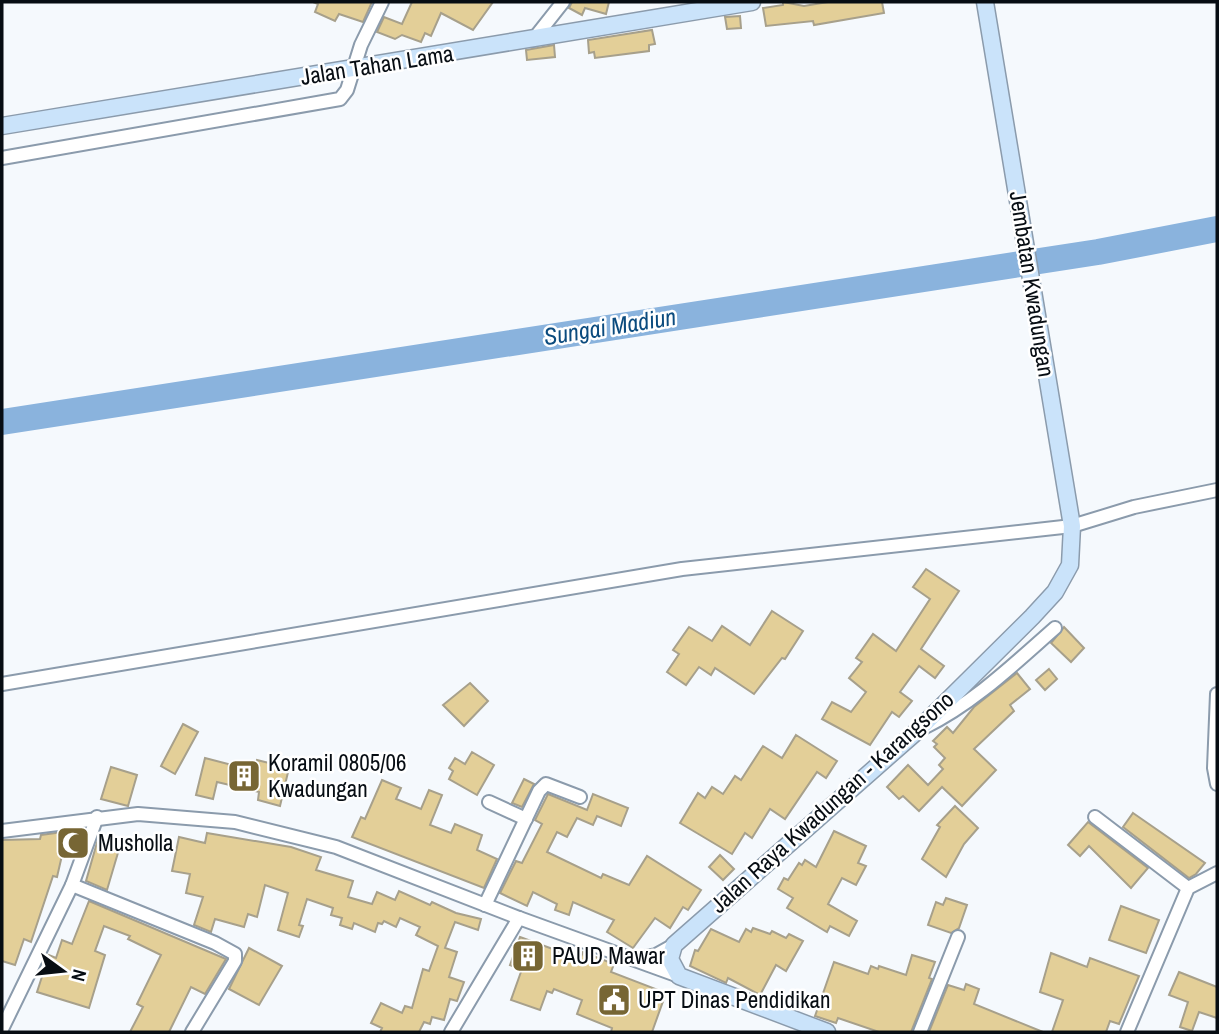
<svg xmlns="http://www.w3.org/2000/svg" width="1219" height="1034" viewBox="0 0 1219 1034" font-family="'Archivo Narrow',sans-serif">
	<rect width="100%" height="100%" fill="#f5f9fd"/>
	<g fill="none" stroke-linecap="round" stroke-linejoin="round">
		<polyline stroke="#8ab3dd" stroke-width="26" points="2,422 1098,252 1217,229"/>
	</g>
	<g fill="#e3cf98" stroke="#a7a08b" stroke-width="2">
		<polygon points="313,2 372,2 363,22 339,14 335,21 315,12 318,4"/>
		<polygon points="412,2 493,2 473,30 441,13 431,36 425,33 421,42 402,35 395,39 377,32 384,17 402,24"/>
		<polygon points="572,2 609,2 606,14 585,8 582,15 569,8"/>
		<polygon points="783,2 804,6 828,2 882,2 884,13 814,25 813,21 766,26 763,8 783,5"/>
		<polygon points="740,16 741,28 727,29 725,17"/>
		<polygon points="652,30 655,44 649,45 649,51 595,58 594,52 589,53 588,40"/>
		<polygon points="554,45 555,57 527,60 526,50"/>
		<polygon points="926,569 959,591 921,649 944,666 935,678 919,666 900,692 912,701 899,717 892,712 870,745 822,719 832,702 851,712 866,692 849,678 862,662 856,658 873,634 896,651 930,599 913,587"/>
		<polygon points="772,611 803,631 785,659 782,658 754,694 715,668 711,675 699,667 686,685 667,672 679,654 673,650 689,627 712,641 722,626 750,645"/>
		<polygon points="1064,627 1084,648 1071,662 1051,643"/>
		<polygon points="1049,669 1057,679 1045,690 1036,680"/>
		<polygon points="1017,673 1030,689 1010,705 1014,711 974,749 996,770 962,806 942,787 919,811 903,796 899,799 887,787 908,765 928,785 943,769 939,765 945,758 934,747 937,744 933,741 947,727 953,733 974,707"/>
		<polygon points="470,683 488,701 464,726 443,705"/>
		<polygon points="183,724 198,732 175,774 161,766"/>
		<polygon points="796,735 837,761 826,778 817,772 785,819 770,809 752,838 745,833 732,854 680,823 698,793 705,798 712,787 723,794 735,776 741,780 763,746 782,758"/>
		<polygon points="472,752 494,765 477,795 449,779 453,771 449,768 455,758 465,764"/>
		<polygon points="205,758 255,771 257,760 289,768 280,806 258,800 259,792 217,782 213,799 196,795"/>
		<polygon points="111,767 137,775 128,806 101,799"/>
		<polygon points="524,779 534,784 522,807 512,803"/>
		<polygon points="382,780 401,788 396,799 421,809 429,790 442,795 430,825 451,833 455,824 482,835 477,850 497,859 484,888 352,837 361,817 365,819"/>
		<polygon points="548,794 587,810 593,794 628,808 621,826 597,816 593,825 577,818 567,837 557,832 547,852 601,878 603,874 629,885 647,856 701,890 688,910 683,907 670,928 655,918 633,948 607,932 614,920 573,902 569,915 555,910 557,904 533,892 527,906 500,893 516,861 522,863 542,824 535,820"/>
		<polygon points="955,806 978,828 964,844 946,877 922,859 940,827 937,825"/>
		<polygon points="1133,813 1205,863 1196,874 1189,878 1123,827"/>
		<polygon points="1088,822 1148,868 1131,888 1089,846 1080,856 1068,845"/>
		<polygon points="70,831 82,834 74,854 63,851 57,877 53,876 31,942 24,939 15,965 2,961 2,840 40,839 41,835"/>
		<polygon points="834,831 866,846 858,863 866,866 856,885 842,878 828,904 857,921 849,936 830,926 827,932 787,908 793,898 778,889 784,878 788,880 799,863 802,865 805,860 816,867"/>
		<polygon points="207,833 291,847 321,857 316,870 353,881 348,897 372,904 377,892 395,900 399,891 430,905 432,902 456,913 481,919 478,930 455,922 445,948 457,952 449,977 464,982 457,1001 450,999 444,1020 432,1017 430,1024 424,1022 419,1032 380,1032 382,1028 371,1023 381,1003 402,1013 405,1006 412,1008 423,969 429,971 438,946 416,935 420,927 400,918 396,927 384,921 382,924 378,923 375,932 354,923 352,929 340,925 342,918 331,915 333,908 307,899 299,925 303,926 299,937 278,930 288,893 265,885 257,917 248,914 244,927 215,919 211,932 194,925 203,897 186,893 190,874 172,871 179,837 205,843"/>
		<polygon points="98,839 120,846 107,890 86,881"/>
		<polygon points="720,855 734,869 723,880 709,867"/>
		<polygon points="946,898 967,905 959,928 951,933 928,925 936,902 943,905"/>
		<polygon points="89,901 226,959 205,994 191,987 169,1032 130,1032 143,1007 137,1004 161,955 128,939 130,936 104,926 95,951 105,955 89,1008 37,992 49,955 56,958 62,940 72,944"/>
		<polygon points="1121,906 1159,920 1146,953 1109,940"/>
		<polygon points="753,928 770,934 772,931 786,938 789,934 803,941 786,971 776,965 760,995 728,978 726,983 690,966 695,950 698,951 711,929 739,942 746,929 751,932"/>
		<polygon points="520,937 580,959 583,952 614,964 611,972 666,993 652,1032 611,1032 612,1028 577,1014 582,1000 554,989 552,993 547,991 540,1010 511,1000 522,969 510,965"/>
		<polygon points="249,948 282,966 259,1005 229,989"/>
		<polygon points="1051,953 1087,967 1090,958 1139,976 1119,1024 1110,1021 1106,1032 1052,1032 1063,1000 1040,992"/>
		<polygon points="912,955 935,962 929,978 932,979 911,1032 879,1032 838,1018 836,1023 815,1016 834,962 868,974 871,966 878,969 879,966 906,975"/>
		<polygon points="1179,972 1217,987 1217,1018 1199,1012 1192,1031 1180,1027 1188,1002 1169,995"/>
		<polygon points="966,984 979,989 974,1004 1043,1032 929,1032 948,985 964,990"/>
	</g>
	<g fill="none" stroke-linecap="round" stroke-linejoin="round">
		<defs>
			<g id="minor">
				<polyline points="533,40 563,2"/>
				<polyline points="2,158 340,99 347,90 361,45 382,2"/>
				<polyline points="2,684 682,569 1072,526 1134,507 1217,490"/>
				<polyline points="1217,694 1214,768 1217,784"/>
				<path d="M925,727C974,703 1014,664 1055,628"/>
				<polyline points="489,802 526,819"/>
				<polyline points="1095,817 1188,888"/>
				<polyline points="2,831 138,814 235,822 336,847 519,918 679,976"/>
				<polyline points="72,885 215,943 235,954 235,961 192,1032"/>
				<polyline points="485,905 539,791 546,784 580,797"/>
				<polyline points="635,959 656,955 674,945"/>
				<polyline points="2,1029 72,885 97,817"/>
				<polyline points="451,1032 519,918"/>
				<polyline points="920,1032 958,937"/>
				<polyline points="1127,1032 1188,888 1217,873"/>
			</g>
			<g id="secondary">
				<polyline points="2,126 752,2"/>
				<polyline points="827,1032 679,976 670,959 674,945 916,732 1032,617 1055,592 1070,565 1072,526 985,2"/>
			</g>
		</defs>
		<use href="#minor" stroke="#8b9bac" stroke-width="16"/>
		<use href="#secondary" stroke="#8b9bac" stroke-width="19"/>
		<use href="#minor" stroke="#fff" stroke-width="12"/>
		<use href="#secondary" stroke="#cae3fa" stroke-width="16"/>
	</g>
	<defs>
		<symbol id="building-square" viewBox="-11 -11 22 22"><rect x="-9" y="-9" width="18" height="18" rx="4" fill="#776634" stroke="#fff"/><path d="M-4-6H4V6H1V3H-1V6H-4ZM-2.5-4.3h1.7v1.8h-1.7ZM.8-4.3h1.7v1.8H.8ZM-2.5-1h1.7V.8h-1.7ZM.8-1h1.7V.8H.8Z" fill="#fff"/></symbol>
		<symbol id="mosque-square" viewBox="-11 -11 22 22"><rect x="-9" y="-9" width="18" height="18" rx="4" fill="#776634" stroke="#fff"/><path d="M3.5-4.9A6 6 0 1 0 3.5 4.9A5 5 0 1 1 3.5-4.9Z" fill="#fff"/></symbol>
		<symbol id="civic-square" viewBox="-11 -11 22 22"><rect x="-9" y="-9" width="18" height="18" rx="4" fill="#776634" stroke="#fff"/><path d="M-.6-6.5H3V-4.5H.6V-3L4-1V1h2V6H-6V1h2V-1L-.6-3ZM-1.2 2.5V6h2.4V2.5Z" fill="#fff"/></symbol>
	</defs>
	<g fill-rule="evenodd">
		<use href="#building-square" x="225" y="757" width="38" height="38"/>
		<use href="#mosque-square" x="54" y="824" width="38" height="38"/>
		<use href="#building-square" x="509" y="937" width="38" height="38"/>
		<use href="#civic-square" x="595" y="981" width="38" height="38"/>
	</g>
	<g text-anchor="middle" stroke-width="5" stroke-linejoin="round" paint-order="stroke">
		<g font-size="23" fill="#070d13" stroke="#fff">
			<text transform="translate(377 65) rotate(-9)" y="8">Jalan Tahan Lama</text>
			<text transform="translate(1032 284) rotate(81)" y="8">Jembatan Kwadungan</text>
			<text transform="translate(832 802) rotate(-42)" y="8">Jalan Raya Kwadungan - Karangsono</text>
		</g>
		<g font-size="23" fill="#070d13" stroke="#fff" text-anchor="start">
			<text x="268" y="771">Koramil 0805/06<tspan x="268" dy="26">Kwadungan</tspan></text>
			<text x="98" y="851">Musholla</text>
			<text x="552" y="964">PAUD Mawar</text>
			<text x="638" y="1008">UPT Dinas Pendidikan</text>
		</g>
		<g font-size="24" font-style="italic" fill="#0b4b7e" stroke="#fff">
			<text transform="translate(610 327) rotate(-9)" y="8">Sungai Madiun</text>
		</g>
	</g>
	<rect width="1219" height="1034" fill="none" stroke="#070d13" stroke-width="7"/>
	<g transform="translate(63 971) rotate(105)" stroke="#ffffff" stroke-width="5" paint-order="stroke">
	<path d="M0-5L12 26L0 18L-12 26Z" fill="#070d13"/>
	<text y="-10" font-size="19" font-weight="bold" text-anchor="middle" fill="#070d13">N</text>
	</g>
</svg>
